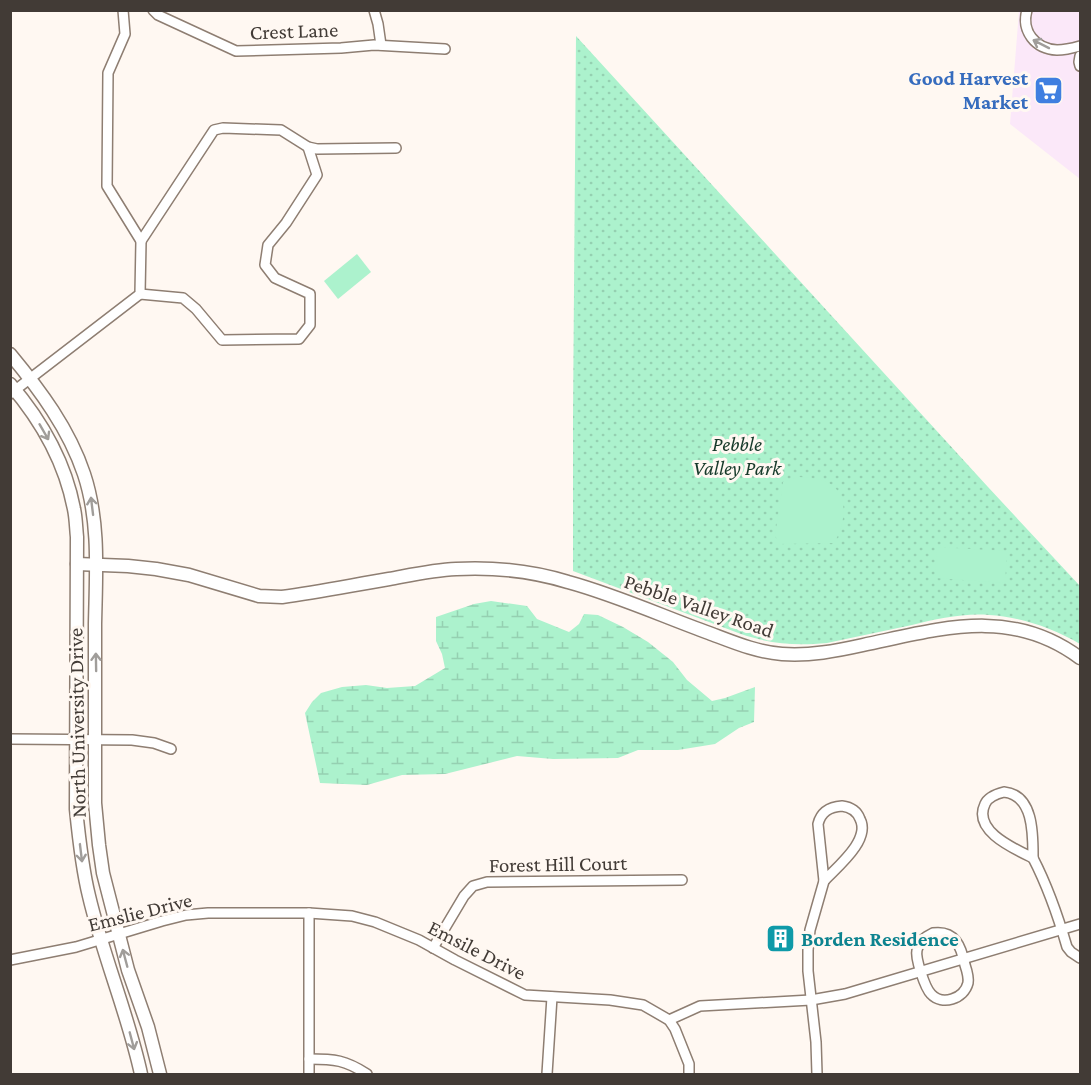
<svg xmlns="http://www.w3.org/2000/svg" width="1091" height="1085" viewBox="0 0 1091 1085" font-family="'Crimson Pro',serif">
	<defs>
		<pattern id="wetland-marsh" width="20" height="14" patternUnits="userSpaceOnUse" patternTransform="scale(1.5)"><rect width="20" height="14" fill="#acf2cd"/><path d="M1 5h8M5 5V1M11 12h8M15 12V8" fill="none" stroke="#95d0b1"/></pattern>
		<pattern id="park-dots" width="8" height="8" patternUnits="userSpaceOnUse" patternTransform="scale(1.5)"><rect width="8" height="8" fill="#acf2cd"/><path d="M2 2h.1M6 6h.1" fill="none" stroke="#95d0b1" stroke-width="1.8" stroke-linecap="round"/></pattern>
	</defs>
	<rect width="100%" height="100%" fill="#fff8f2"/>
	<polygon fill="#fbe8f9" points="1019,11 1080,11 1080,179 1010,124"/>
	<polygon fill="url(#wetland-marsh)" points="491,601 527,606 537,619 569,632 579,624 584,614 598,615 623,627 648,642 673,662 687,680 712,701 725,698 755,687 754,722 739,728 715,744 678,750 638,750 618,758 553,759 517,756 445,774 402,775 367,785 320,783 305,713 312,702 321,693 342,687 366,685 387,688 415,686 445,668 442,654 436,641 436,617 474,604"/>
	<path fill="url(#park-dots)" d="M576,36L988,487L1080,586V644C1053,628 1021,617 989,615C963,613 937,619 912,625C884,631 855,637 827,643C795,646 771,644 741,634L573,571V417Z"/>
	<g fill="#acf2cd">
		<polygon points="357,254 371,272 338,299 324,281"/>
		<path d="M799,477C810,478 822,478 832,485C850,499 844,527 834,543L780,544L775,536L783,482Z"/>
		<polygon points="937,547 1007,551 1005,583 935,578"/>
	</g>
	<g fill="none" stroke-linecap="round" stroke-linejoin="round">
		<defs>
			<g id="street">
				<polyline points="153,10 158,15 236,51 341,48 374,45 445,49"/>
				<polyline points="374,10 378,24 381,45"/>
				<path d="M1027,10C1021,31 1035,49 1057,50C1065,50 1073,48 1080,46"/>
				<polyline points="1080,56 1079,62 1080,66"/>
				<polyline points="141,241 214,130 223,128 281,130 308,147 317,149 396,148"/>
				<polyline points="140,294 183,298 196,309 222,340 299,339 310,325 310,294 275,278 265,265 268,245 286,223 317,175 308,147"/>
				<polyline points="10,394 140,294 141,241 107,186 108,73 125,34 123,10"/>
				<polyline points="10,739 132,740 154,743 171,749"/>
				<path d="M1004,792C1034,795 1033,835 1033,858C1015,849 972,831 985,804C988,797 996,794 1004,792Z"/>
				<path d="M842,806C850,807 857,811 860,819C871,840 837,867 824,881L818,824C821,812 829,807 842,806Z"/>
				<path d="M1033,858C1048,887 1058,916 1067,947L1071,952L1080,958"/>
				<path d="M933,933C955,930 961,946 965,965C967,971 969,977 968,983C964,999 942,1006 931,994C925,988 915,958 917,950C919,941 925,937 933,933Z"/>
				<polyline points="433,948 464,896 473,886 487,882 682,880"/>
				<polyline points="10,960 76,947 162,921 186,915 208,913 309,913 352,916 375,922 419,940 455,960 525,995 610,1000 643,1005 669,1020 675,1029 689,1064 689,1074"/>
				<polyline points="669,1020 700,1006 811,1000 845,994 1080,924"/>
				<path d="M309,1059C335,1059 345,1060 367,1074"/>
				<polyline points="309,1074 309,913"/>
				<polyline points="547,1074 552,997"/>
				<polyline points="817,1074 816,1042 808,971 808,950 810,930 824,881"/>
			</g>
			<g id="secondary">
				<path d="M10,354C40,390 69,429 84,474C100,522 96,574 95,624C95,684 95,743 95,803L99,845L103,873L128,970L148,1027L160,1074"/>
				<path d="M10,384C41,420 65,462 74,509C76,518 76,528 77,537L76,809C79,839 82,868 89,896C103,956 128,1014 141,1074"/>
				<path d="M77,564L128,566L156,569L189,575L259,596L282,597C318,592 353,585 389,579C411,575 433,570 456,569C494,567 532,571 568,582C616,595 662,616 709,633C733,642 756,652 782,654C810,656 836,651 863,645C940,629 1010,606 1080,658"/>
			</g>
		</defs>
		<use href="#street" stroke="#8e7e72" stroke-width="12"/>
		<use href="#secondary" stroke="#8e7e72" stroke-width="15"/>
		<use href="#street" stroke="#fff" stroke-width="9"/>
		<use href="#secondary" stroke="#fff" stroke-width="12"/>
	</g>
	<defs><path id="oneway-shaft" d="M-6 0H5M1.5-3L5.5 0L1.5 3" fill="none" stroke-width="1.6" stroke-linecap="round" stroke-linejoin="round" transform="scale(1.5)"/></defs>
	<g stroke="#a09d9a">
		<use href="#oneway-shaft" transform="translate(1041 44) rotate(-153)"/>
		<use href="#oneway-shaft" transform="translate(44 432) rotate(60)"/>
		<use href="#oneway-shaft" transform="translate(92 506) rotate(-97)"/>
		<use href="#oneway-shaft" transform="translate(96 662) rotate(-91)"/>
		<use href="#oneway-shaft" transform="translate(81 853) rotate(83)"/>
		<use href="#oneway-shaft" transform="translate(125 958) rotate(-105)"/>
		<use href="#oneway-shaft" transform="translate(132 1041) rotate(75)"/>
	</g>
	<defs>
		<symbol id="supermarket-square" viewBox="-11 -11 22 22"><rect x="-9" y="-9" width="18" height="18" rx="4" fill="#3f7fe0" stroke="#fff8f2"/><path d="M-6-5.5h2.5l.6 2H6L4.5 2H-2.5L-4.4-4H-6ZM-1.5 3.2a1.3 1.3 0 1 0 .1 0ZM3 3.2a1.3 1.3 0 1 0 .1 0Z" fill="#fff"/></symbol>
		<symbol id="building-square" viewBox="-11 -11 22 22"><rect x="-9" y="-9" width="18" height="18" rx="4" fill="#0f9aa8" stroke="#fff8f2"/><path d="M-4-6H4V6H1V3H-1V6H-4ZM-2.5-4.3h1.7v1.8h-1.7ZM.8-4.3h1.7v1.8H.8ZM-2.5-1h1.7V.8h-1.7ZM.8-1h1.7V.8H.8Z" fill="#fff"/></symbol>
	</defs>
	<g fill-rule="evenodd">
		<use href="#supermarket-square" x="1032" y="74" width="33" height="33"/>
		<use href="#building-square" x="764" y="922" width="33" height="33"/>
	</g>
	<g text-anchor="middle" stroke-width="6" stroke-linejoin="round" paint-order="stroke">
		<g font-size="21" fill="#423b36" stroke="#fff8f2">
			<text transform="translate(294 31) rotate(-2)" y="7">Crest Lane</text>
			<text transform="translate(699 606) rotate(19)" y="7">Pebble Valley Road</text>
			<text transform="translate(77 723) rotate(-91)" y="7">North University Drive</text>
			<text transform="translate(558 864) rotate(-1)" y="7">Forest Hill Court</text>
			<text transform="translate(140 912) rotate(-14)" y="7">Emslie Drive</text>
			<text transform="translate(477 950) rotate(27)" y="7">Emsile Drive</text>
		</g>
		<g font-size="21" font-weight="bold" fill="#366cbe" stroke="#fff8f2" text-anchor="end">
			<text x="1028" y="85">Good Harvest<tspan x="1028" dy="24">Market</tspan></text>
		</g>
		<g font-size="21" font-style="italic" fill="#173a2a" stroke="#fff8f2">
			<text x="737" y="451">Pebble<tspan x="737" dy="24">Valley Park</tspan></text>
		</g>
		<g font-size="21" font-weight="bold" fill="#0d838f" stroke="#fff8f2" text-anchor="start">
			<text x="801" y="946">Borden Residence</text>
		</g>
	</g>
	<rect width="1091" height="1085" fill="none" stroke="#423b36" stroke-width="24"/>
</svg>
